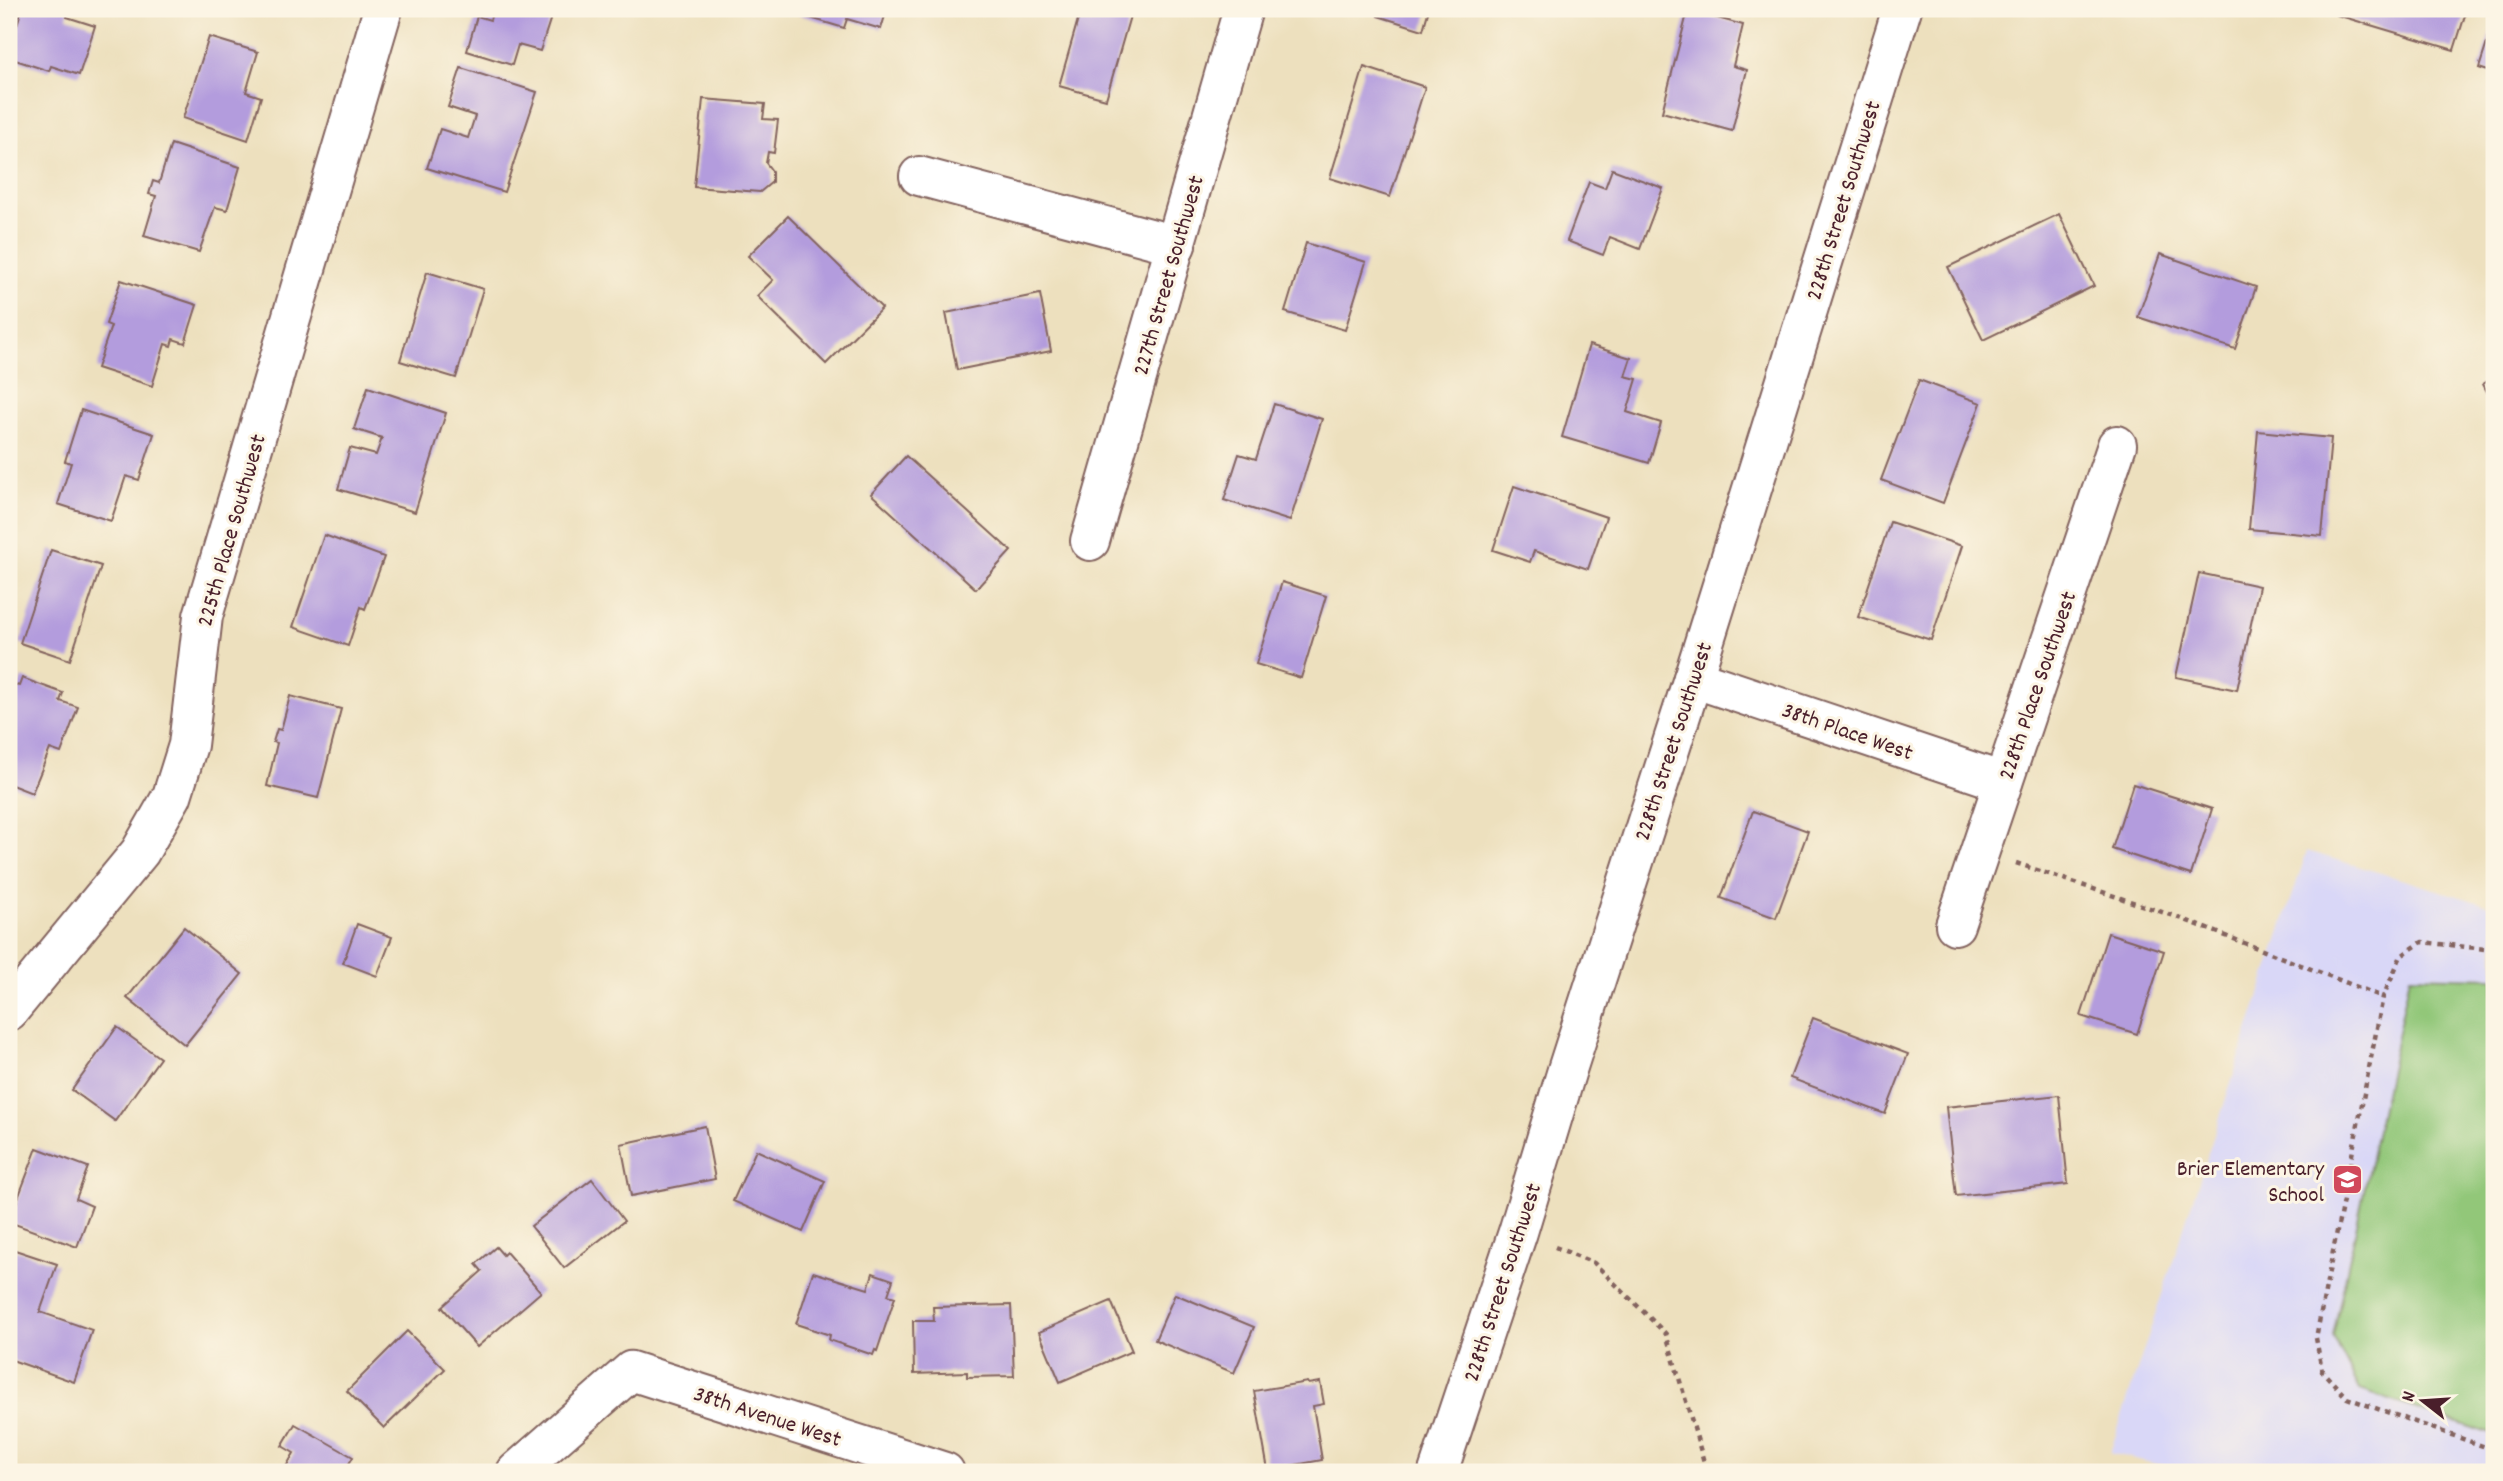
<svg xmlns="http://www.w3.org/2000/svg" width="2503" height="1481" viewBox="0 0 2503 1481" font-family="Dekko,sans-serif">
	<rect width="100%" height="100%" fill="#fcf5e5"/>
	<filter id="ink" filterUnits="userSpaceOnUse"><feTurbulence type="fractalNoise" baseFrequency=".0143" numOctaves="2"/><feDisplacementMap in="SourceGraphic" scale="14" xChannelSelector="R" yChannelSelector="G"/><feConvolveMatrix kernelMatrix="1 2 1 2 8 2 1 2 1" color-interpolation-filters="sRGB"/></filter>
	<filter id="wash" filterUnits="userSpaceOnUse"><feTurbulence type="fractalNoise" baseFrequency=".00686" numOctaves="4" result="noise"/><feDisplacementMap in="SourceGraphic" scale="28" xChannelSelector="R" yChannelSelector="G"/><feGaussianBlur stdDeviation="1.57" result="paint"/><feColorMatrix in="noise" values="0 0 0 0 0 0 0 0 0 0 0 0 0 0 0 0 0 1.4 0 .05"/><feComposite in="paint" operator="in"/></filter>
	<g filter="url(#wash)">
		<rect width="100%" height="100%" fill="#ede0be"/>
		<polygon fill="#d9d7f7" points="2307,851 2494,907 2494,1472 2189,1472 2110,1453"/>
		<polygon fill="#92c779" stroke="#6e7352" stroke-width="2" points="2410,976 2494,978 2494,1435 2360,1390 2333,1336"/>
		<g id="blocks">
			<g fill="#b39cdd">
				<polygon points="22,9 69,9 67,17 95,26 79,75 51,66 49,71 9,58 9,50"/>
				<polygon points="493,9 558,9 556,16 552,14 540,51 518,45 512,65 467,51 477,16 490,20"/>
				<polygon points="799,9 887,9 881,29 847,19 844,28 797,14"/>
				<polygon points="1081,9 1132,9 1106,99 1059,86"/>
				<polygon points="1380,9 1429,9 1423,30 1378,16"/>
				<polygon points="2339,9 2467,9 2454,50 2337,15"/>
				<polygon points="1688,10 1743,25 1733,66 1747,70 1732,131 1662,112"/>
				<polygon points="2494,21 2494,73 2479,68"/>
				<polygon points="209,37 258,52 246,92 261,97 248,140 183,118"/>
				<polygon points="1364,67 1425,87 1390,197 1330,178"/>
				<polygon points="461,68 537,92 504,192 427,168 440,129 468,138 475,116 448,107"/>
				<polygon points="703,99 765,104 763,119 778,120 774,153 768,152 766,163 772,171 772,182 760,192 694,187"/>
				<polygon points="171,144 240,167 227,210 215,207 199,252 144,236 156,196 149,194 153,181 159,183"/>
				<polygon points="1612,169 1663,188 1640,249 1610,237 1603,255 1567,241 1589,182 1605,188"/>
				<polygon points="2059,214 2094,286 1983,340 1948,267"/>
				<polygon points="788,216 882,308 826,364 757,296 773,280 748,256"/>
				<polygon points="1306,243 1366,262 1345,330 1285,312"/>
				<polygon points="2160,254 2256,287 2235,349 2138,317"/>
				<polygon points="427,272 483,289 456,378 400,361"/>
				<polygon points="121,280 197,305 185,343 173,339 171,346 165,344 152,386 97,368 111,326 106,324"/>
				<polygon points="1040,294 1051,351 957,370 946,313"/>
				<polygon points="1589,345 1631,358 1625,376 1637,379 1627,412 1661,423 1649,463 1562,437"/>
				<polygon points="2494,377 2494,405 2483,384"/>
				<polygon points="1919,380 1981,403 1943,503 1881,480"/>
				<polygon points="368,387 446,413 415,512 338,489 350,448 376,455 382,438 354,429"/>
				<polygon points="1274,404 1322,419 1290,521 1224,500 1239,454 1256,459"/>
				<polygon points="81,410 154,434 139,480 126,476 111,521 58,504 71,463 65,461"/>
				<polygon points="2258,431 2331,438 2322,536 2249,529"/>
				<polygon points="906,456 1011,551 976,589 871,494"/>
				<polygon points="1514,486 1606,517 1588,569 1534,551 1530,562 1493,550"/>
				<polygon points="1890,522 1962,546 1931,640 1858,617"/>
				<polygon points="324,535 384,557 365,609 361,607 348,646 293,627"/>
				<polygon points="51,550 101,566 70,660 20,643"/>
				<polygon points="2199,573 2259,586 2237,690 2176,677"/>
				<polygon points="1282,582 1326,596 1301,678 1256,664"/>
				<polygon points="22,678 63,693 60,701 78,707 61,753 50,749 32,793 9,784 9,682 19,686"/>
				<polygon points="290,696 341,709 318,798 267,786 277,743 273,742 277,729 281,730"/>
				<polygon points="2133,784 2212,809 2191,875 2112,849"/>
				<polygon points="1753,811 1808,831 1776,918 1721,898"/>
				<polygon points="357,924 392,937 377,976 343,963"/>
				<polygon points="184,927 242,974 185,1045 127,998"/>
				<polygon points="2108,933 2164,951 2137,1034 2081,1016"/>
				<polygon points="1813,1018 1908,1054 1885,1114 1790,1078"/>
				<polygon points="117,1027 160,1058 115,1121 72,1090"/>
				<polygon points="2059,1095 2068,1184 1956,1196 1946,1107"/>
				<polygon points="705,1126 715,1179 631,1196 621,1144"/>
				<polygon points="37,1148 88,1167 76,1199 92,1206 77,1247 9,1222"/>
				<polygon points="756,1150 825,1181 803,1232 733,1201"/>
				<polygon points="592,1179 624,1221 564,1268 531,1226"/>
				<polygon points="496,1247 503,1255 506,1252 541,1292 477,1347 442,1307 482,1271 476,1264"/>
				<polygon points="9,1248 57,1264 40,1312 92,1330 74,1382 9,1359"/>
				<polygon points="813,1272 868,1289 873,1273 893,1280 888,1295 895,1297 877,1351 875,1350 873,1355 829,1340 830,1335 796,1324"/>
				<polygon points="1175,1294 1254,1327 1234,1373 1155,1340"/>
				<polygon points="1111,1301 1132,1351 1060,1382 1039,1332"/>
				<polygon points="1011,1305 1014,1376 967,1377 967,1372 914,1374 913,1321 934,1321 933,1307"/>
				<polygon points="407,1331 445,1369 384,1428 347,1391"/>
				<polygon points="1307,1382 1308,1384 1320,1382 1324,1404 1313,1406 1322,1460 1268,1470 1254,1391"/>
				<polygon points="295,1424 353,1457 344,1472 283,1472 294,1453 282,1446"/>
			</g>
		</g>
	</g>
	<g filter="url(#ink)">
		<use href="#blocks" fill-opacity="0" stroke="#83635e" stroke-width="2"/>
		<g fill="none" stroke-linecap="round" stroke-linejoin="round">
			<defs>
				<g id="minor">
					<polyline points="919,176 1176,245"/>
					<polyline points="1090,541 1243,9"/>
					<polyline points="1693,678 2003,782"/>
					<polyline points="1955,925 2117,445"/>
					<polyline points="9,1011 140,852 172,796 188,745 203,616 383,9"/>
					<polyline points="516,1472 631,1371 945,1472"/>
				</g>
				<polyline id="major" points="1438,1472 1518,1232 1567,1070 1693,678 1902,9"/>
			</defs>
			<use href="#minor" stroke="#83635e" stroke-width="42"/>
			<use href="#major" stroke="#83635e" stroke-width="42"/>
			<g stroke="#83635e" stroke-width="4.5" stroke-dasharray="5 5" stroke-linecap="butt">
				<polyline points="2016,863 2180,918 2383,997"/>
				<polyline points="2494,950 2422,942 2401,956 2383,997 2316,1338 2322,1371 2347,1398 2494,1450"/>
				<polyline points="1555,1247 1594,1263 1666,1334 1707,1472"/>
			</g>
			<use href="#minor" stroke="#fff" stroke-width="38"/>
			<use href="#major" stroke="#fff" stroke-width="38"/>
		</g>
	</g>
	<defs>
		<symbol id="school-square" viewBox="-11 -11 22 22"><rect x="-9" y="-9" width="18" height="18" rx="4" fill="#d1495b" stroke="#fcf5e5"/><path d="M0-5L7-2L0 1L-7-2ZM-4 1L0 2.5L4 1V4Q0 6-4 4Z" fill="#fff"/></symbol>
	</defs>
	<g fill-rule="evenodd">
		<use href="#school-square" x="2330" y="1162" width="35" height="35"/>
	</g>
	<g text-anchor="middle" stroke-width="6" stroke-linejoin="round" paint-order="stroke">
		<g font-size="23" fill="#4a1f2b" stroke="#fcf5e5">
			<text transform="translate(1842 200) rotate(-73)" y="8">228th Street Southwest</text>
			<text transform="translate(1167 275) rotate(-74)" y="8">227th Street Southwest</text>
			<text transform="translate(230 530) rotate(-74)" y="8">225th Place Southwest</text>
			<text transform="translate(2036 685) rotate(-71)" y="8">228th Place Southwest</text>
			<text transform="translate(1848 730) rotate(19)" y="8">38th Place West</text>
			<text transform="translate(1672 741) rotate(-72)" y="8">228th Street Southwest</text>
			<text transform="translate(1501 1282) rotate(-72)" y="8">228th Street Southwest</text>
			<text transform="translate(768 1415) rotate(18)" y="8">38th Avenue West</text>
		</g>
		<g font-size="23" fill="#4a1f2b" stroke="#fcf5e5" text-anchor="end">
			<text x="2324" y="1175">Brier Elementary<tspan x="2324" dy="26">School</tspan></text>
		</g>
	</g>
	<rect width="2503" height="1481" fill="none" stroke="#fcf5e5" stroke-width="35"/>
	<g transform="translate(2423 1401) rotate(287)" stroke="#fcf5e5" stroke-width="5" paint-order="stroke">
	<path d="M0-5L12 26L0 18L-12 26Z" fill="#4a1f2b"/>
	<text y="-10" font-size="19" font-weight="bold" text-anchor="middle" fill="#4a1f2b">N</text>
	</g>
</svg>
